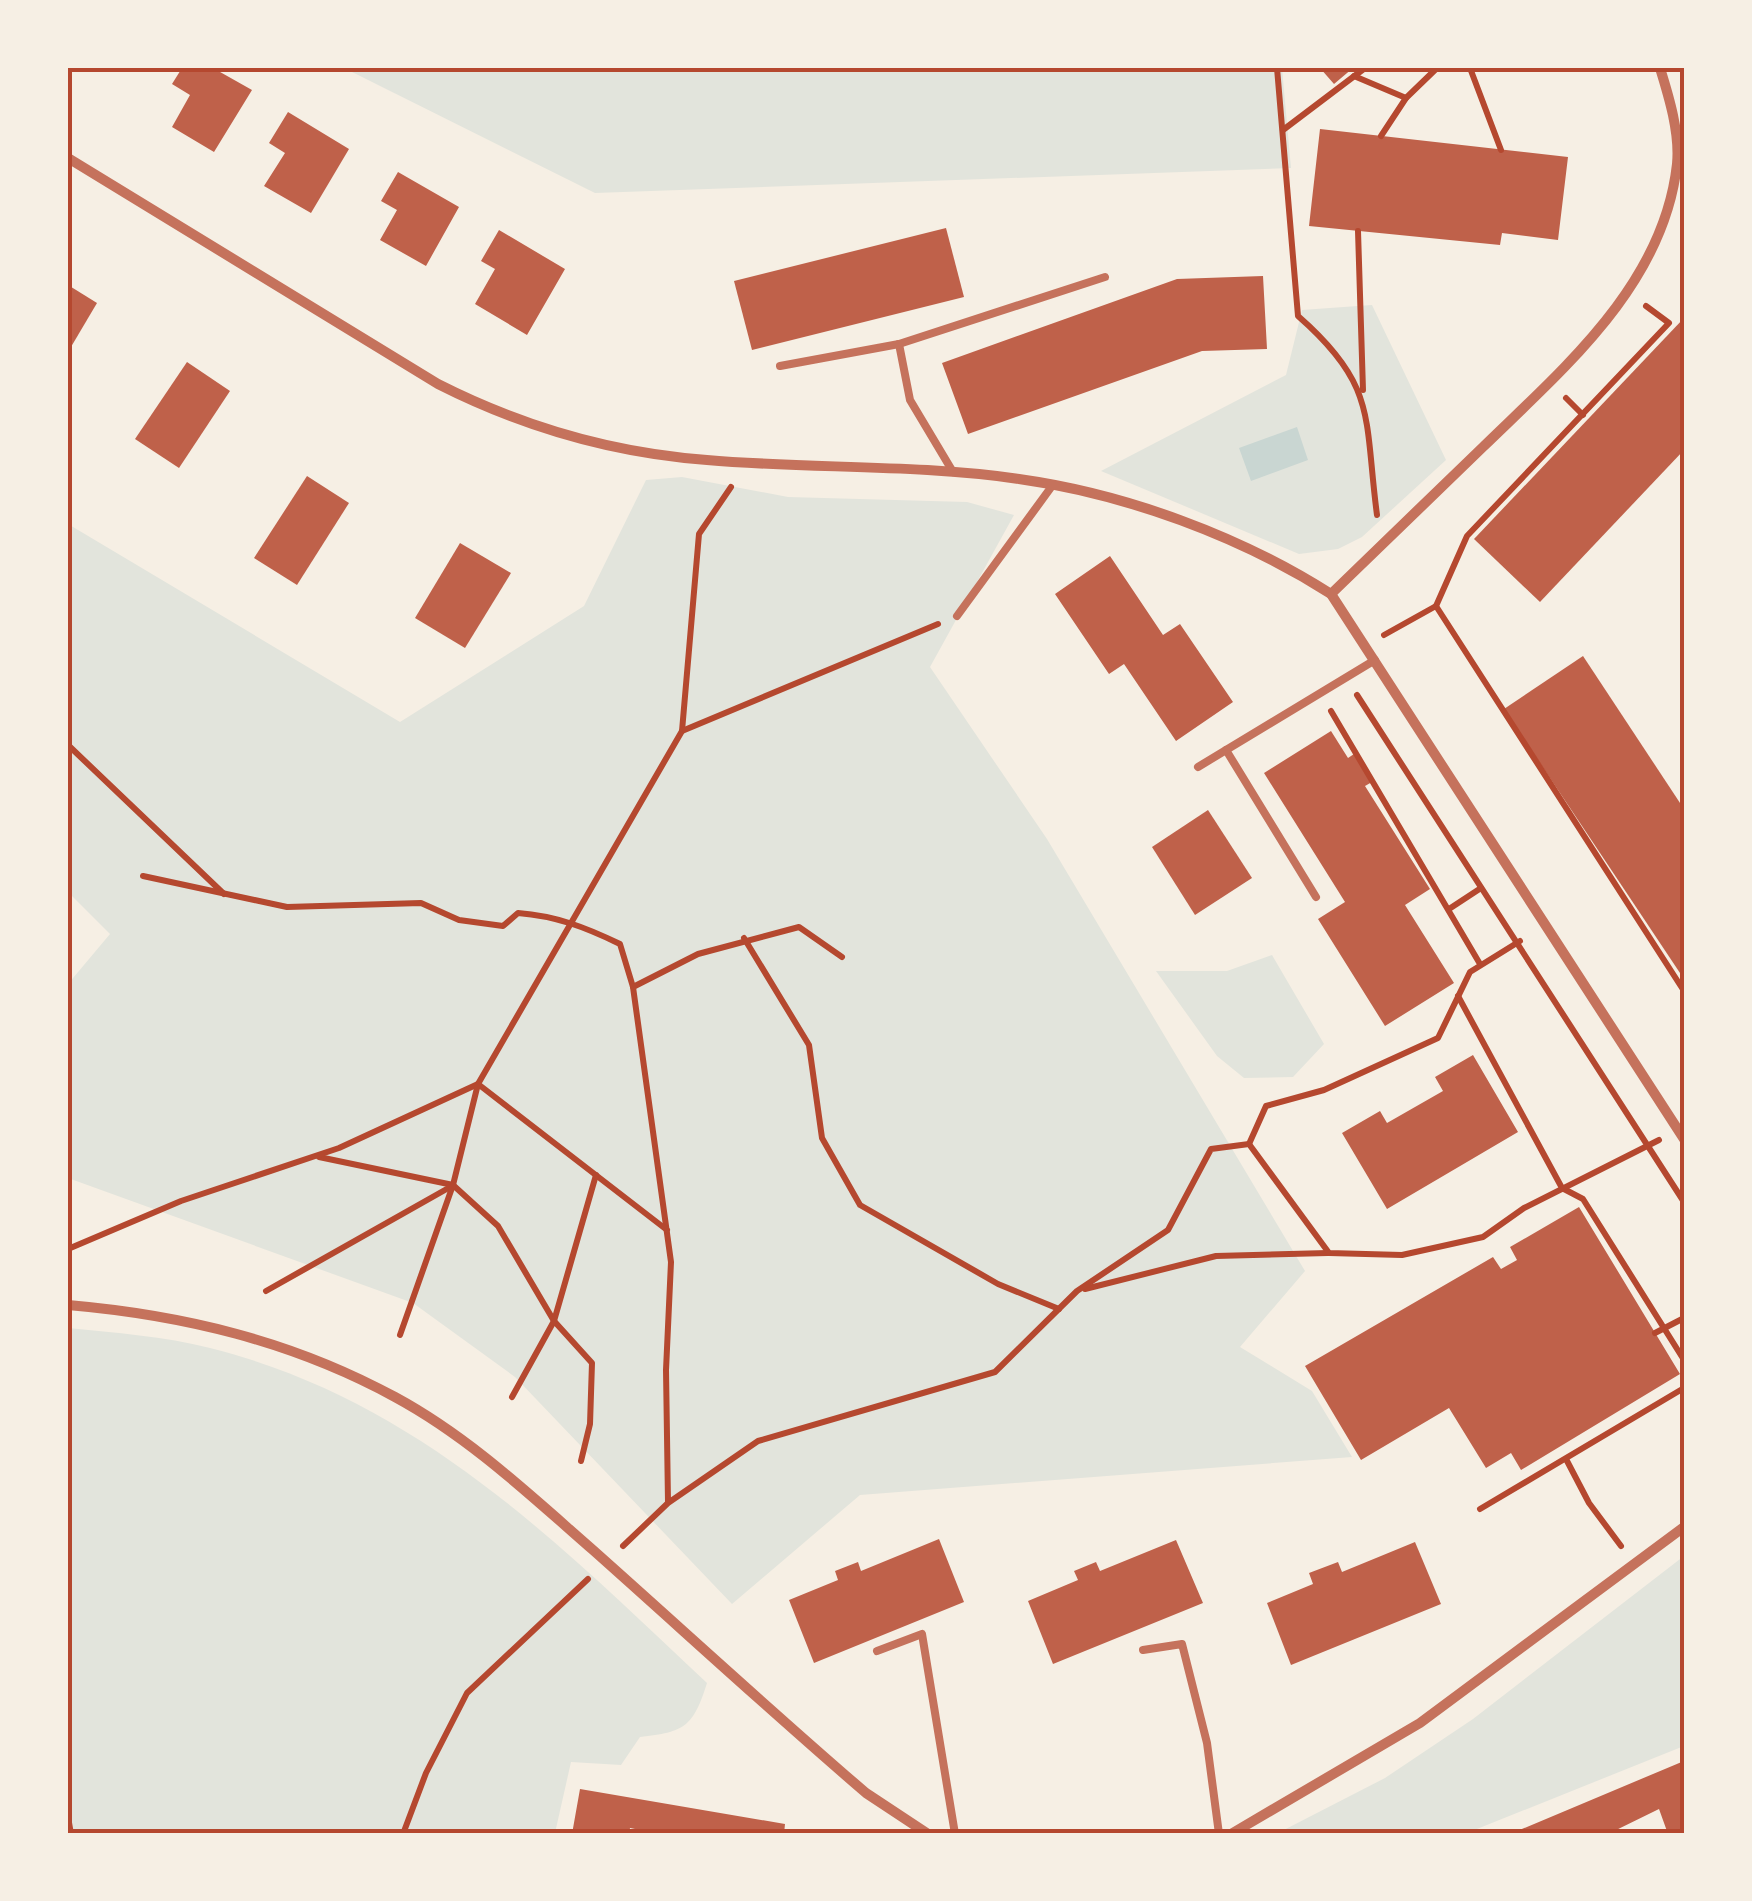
<svg xmlns="http://www.w3.org/2000/svg" width="1752" height="1901" viewBox="0 0 1752 1901" font-family="'Fira Sans',sans-serif">
	<rect width="100%" height="100%" fill="#f6efe4"/>
	<g fill="#e2e4dc">
		<polygon points="344,68 1282,68 1291,168 595,193"/>
		<polygon points="1372,305 1446,460 1362,537 1338,549 1299,554 1101,471 1286,375 1302,310"/>
		<polygon points="682,477 788,497 967,502 1014,515 930,667 1047,839 1305,1271 1240,1347 1312,1391 1352,1457 860,1495 732,1604 515,1377 413,1303 68,1178 68,984 110,934 68,892 68,524 400,722 584,606 646,480"/>
		<polygon points="1272,955 1324,1044 1293,1077 1244,1078 1217,1056 1156,971 1227,971"/>
		<path d="M68,1328C115,1333 164,1336 210,1348C417,1400 556,1541 707,1683C693,1727 685,1732 640,1737L621,1765L571,1762L555,1833H68Z"/>
		<polygon points="1684,1556 1684,1746 1467,1833 1278,1833 1385,1778 1473,1719"/>
	</g>
	<polygon fill="#c9d6d2" points="1297,427 1308,460 1251,481 1239,448"/>
	<g fill="#bf614a">
		<polygon points="182,68 213,68 252,90 214,152 172,127 190,95 172,84"/>
		<polygon points="1320,68 1353,68 1334,84"/>
		<polygon points="288,112 349,149 311,213 264,186 285,153 269,143"/>
		<polygon points="1320,129 1568,157 1558,240 1502,233 1500,245 1309,226"/>
		<polygon points="398,172 459,207 426,266 380,240 397,210 381,201"/>
		<polygon points="946,228 964,297 752,350 734,281"/>
		<polygon points="499,230 565,269 527,335 475,304 495,269 481,261"/>
		<polygon points="1263,276 1267,349 1202,351 968,434 942,363 1177,279"/>
		<polygon points="68,285 97,303 68,352"/>
		<polygon points="1684,318 1684,450 1540,602 1474,539"/>
		<polygon points="187,362 230,391 179,468 135,439"/>
		<polygon points="307,476 349,503 297,585 254,558"/>
		<polygon points="460,543 511,573 465,648 415,618"/>
		<polygon points="1110,556 1163,635 1180,624 1233,702 1176,741 1124,664 1109,674 1055,594"/>
		<polygon points="1583,656 1684,809 1684,979 1504,709"/>
		<polygon points="1331,731 1348,758 1354,754 1372,782 1365,786 1430,889 1405,905 1454,983 1385,1026 1318,919 1345,902 1264,773"/>
		<polygon points="1208,810 1252,878 1195,915 1152,847"/>
		<polygon points="1473,1055 1518,1132 1387,1209 1342,1133 1380,1111 1387,1123 1443,1091 1435,1077"/>
		<polygon points="1579,1207 1680,1374 1521,1470 1511,1453 1486,1468 1449,1408 1361,1460 1305,1366 1493,1257 1501,1269 1517,1260 1510,1247"/>
		<polygon points="939,1539 964,1602 814,1663 789,1600 838,1580 835,1571 858,1562 861,1571"/>
		<polygon points="1176,1540 1203,1603 1053,1664 1028,1601 1078,1580 1074,1571 1096,1562 1100,1571"/>
		<polygon points="1415,1542 1441,1604 1291,1665 1267,1603 1313,1584 1309,1573 1338,1562 1342,1572"/>
		<polygon points="1684,1761 1684,1832 1668,1834 1659,1809 1608,1834 1510,1834"/>
		<polygon points="580,1789 785,1824 784,1834 660,1834 630,1828 629,1834 572,1834"/>
	</g>
	<g fill="none" stroke-linecap="round" stroke-linejoin="round">
		<g stroke="#b5482f" stroke-width="6">
			<path d="M1277,68L1298,316C1378,386 1364,418 1377,515"/>
			<polyline points="1470,68 1501,150"/>
			<polyline points="1354,76 1406,98"/>
			<polyline points="1283,130 1365,68"/>
			<polyline points="1381,136 1406,98 1437,68"/>
			<polyline points="1358,231 1363,390"/>
			<polyline points="1566,398 1583,415"/>
			<polyline points="1436,606 1467,536 1669,323 1646,306"/>
			<polyline points="1384,635 1436,606 1684,991"/>
			<polyline points="1357,695 1684,1202"/>
			<polyline points="1331,711 1480,964"/>
			<polyline points="682,731 699,534 731,487"/>
			<polyline points="68,745 224,894"/>
			<path d="M143,876L287,907L421,903L459,920L503,926L518,913C556,916 585,927 620,944L633,987L671,1262L666,1370L668,1502"/>
			<polyline points="1449,909 1481,888"/>
			<polyline points="744,938 809,1045 822,1138 860,1205 998,1284 1059,1309"/>
			<polyline points="633,987 698,954 799,927 842,957"/>
			<polyline points="1458,996 1562,1188 1583,1199 1684,1360"/>
			<polyline points="1249,1144 1266,1106 1324,1090 1438,1038 1470,972 1520,941"/>
			<polyline points="319,1157 453,1185 498,1226 554,1321 592,1363 590,1424 581,1461"/>
			<polyline points="68,1249 181,1201 339,1148 478,1084 667,1230"/>
			<polyline points="1085,1289 1216,1256 1328,1253"/>
			<polyline points="266,1291 452,1186"/>
			<polyline points="1655,1333 1684,1318"/>
			<polyline points="400,1335 453,1185 478,1084 682,731 938,624"/>
			<polyline points="512,1397 554,1321 596,1175"/>
			<polyline points="1566,1459 1589,1503 1621,1546"/>
			<polyline points="1480,1509 1684,1388"/>
			<polyline points="623,1546 668,1503 758,1441 995,1372 1077,1291 1168,1230 1211,1149 1249,1144 1329,1253 1402,1255 1483,1237 1524,1208 1659,1140"/>
			<polyline points="68,1817 71,1834"/>
			<polyline points="403,1834 426,1773 467,1693 588,1579"/>
		</g>
		<g stroke="#c5725c" stroke-width="8">
			<polyline points="899,344 910,400 953,472"/>
			<polyline points="780,366 899,344 1105,277"/>
			<polyline points="957,616 1052,486"/>
			<polyline points="1226,750 1316,897"/>
			<polyline points="1198,767 1375,660"/>
			<polyline points="1143,1650 1182,1644 1207,1743 1219,1834"/>
			<polyline points="877,1651 922,1634 955,1834"/>
		</g>
		<g stroke="#c5725c" stroke-width="10">
			<path d="M68,158L438,384C521,426 613,453 707,460C810,469 916,464 1019,479C1126,494 1240,536 1331,594L1684,1139"/>
			<path d="M1331,594C1382,544 1433,495 1484,446C1564,368 1664,284 1677,164C1680,133 1669,97 1660,68"/>
			<path d="M68,1305C183,1315 292,1341 395,1397C469,1437 530,1495 593,1550C684,1631 774,1714 866,1793L928,1834"/>
			<polyline points="1231,1834 1420,1723 1684,1527"/>
		</g>
	</g>
	<rect width="1752" height="1901" fill="none" stroke="#f6efe4" stroke-width="140"/>
	<rect x="70" y="70" width="1612" height="1761" fill="none" stroke="#b5482f" stroke-width="4"/>
</svg>
